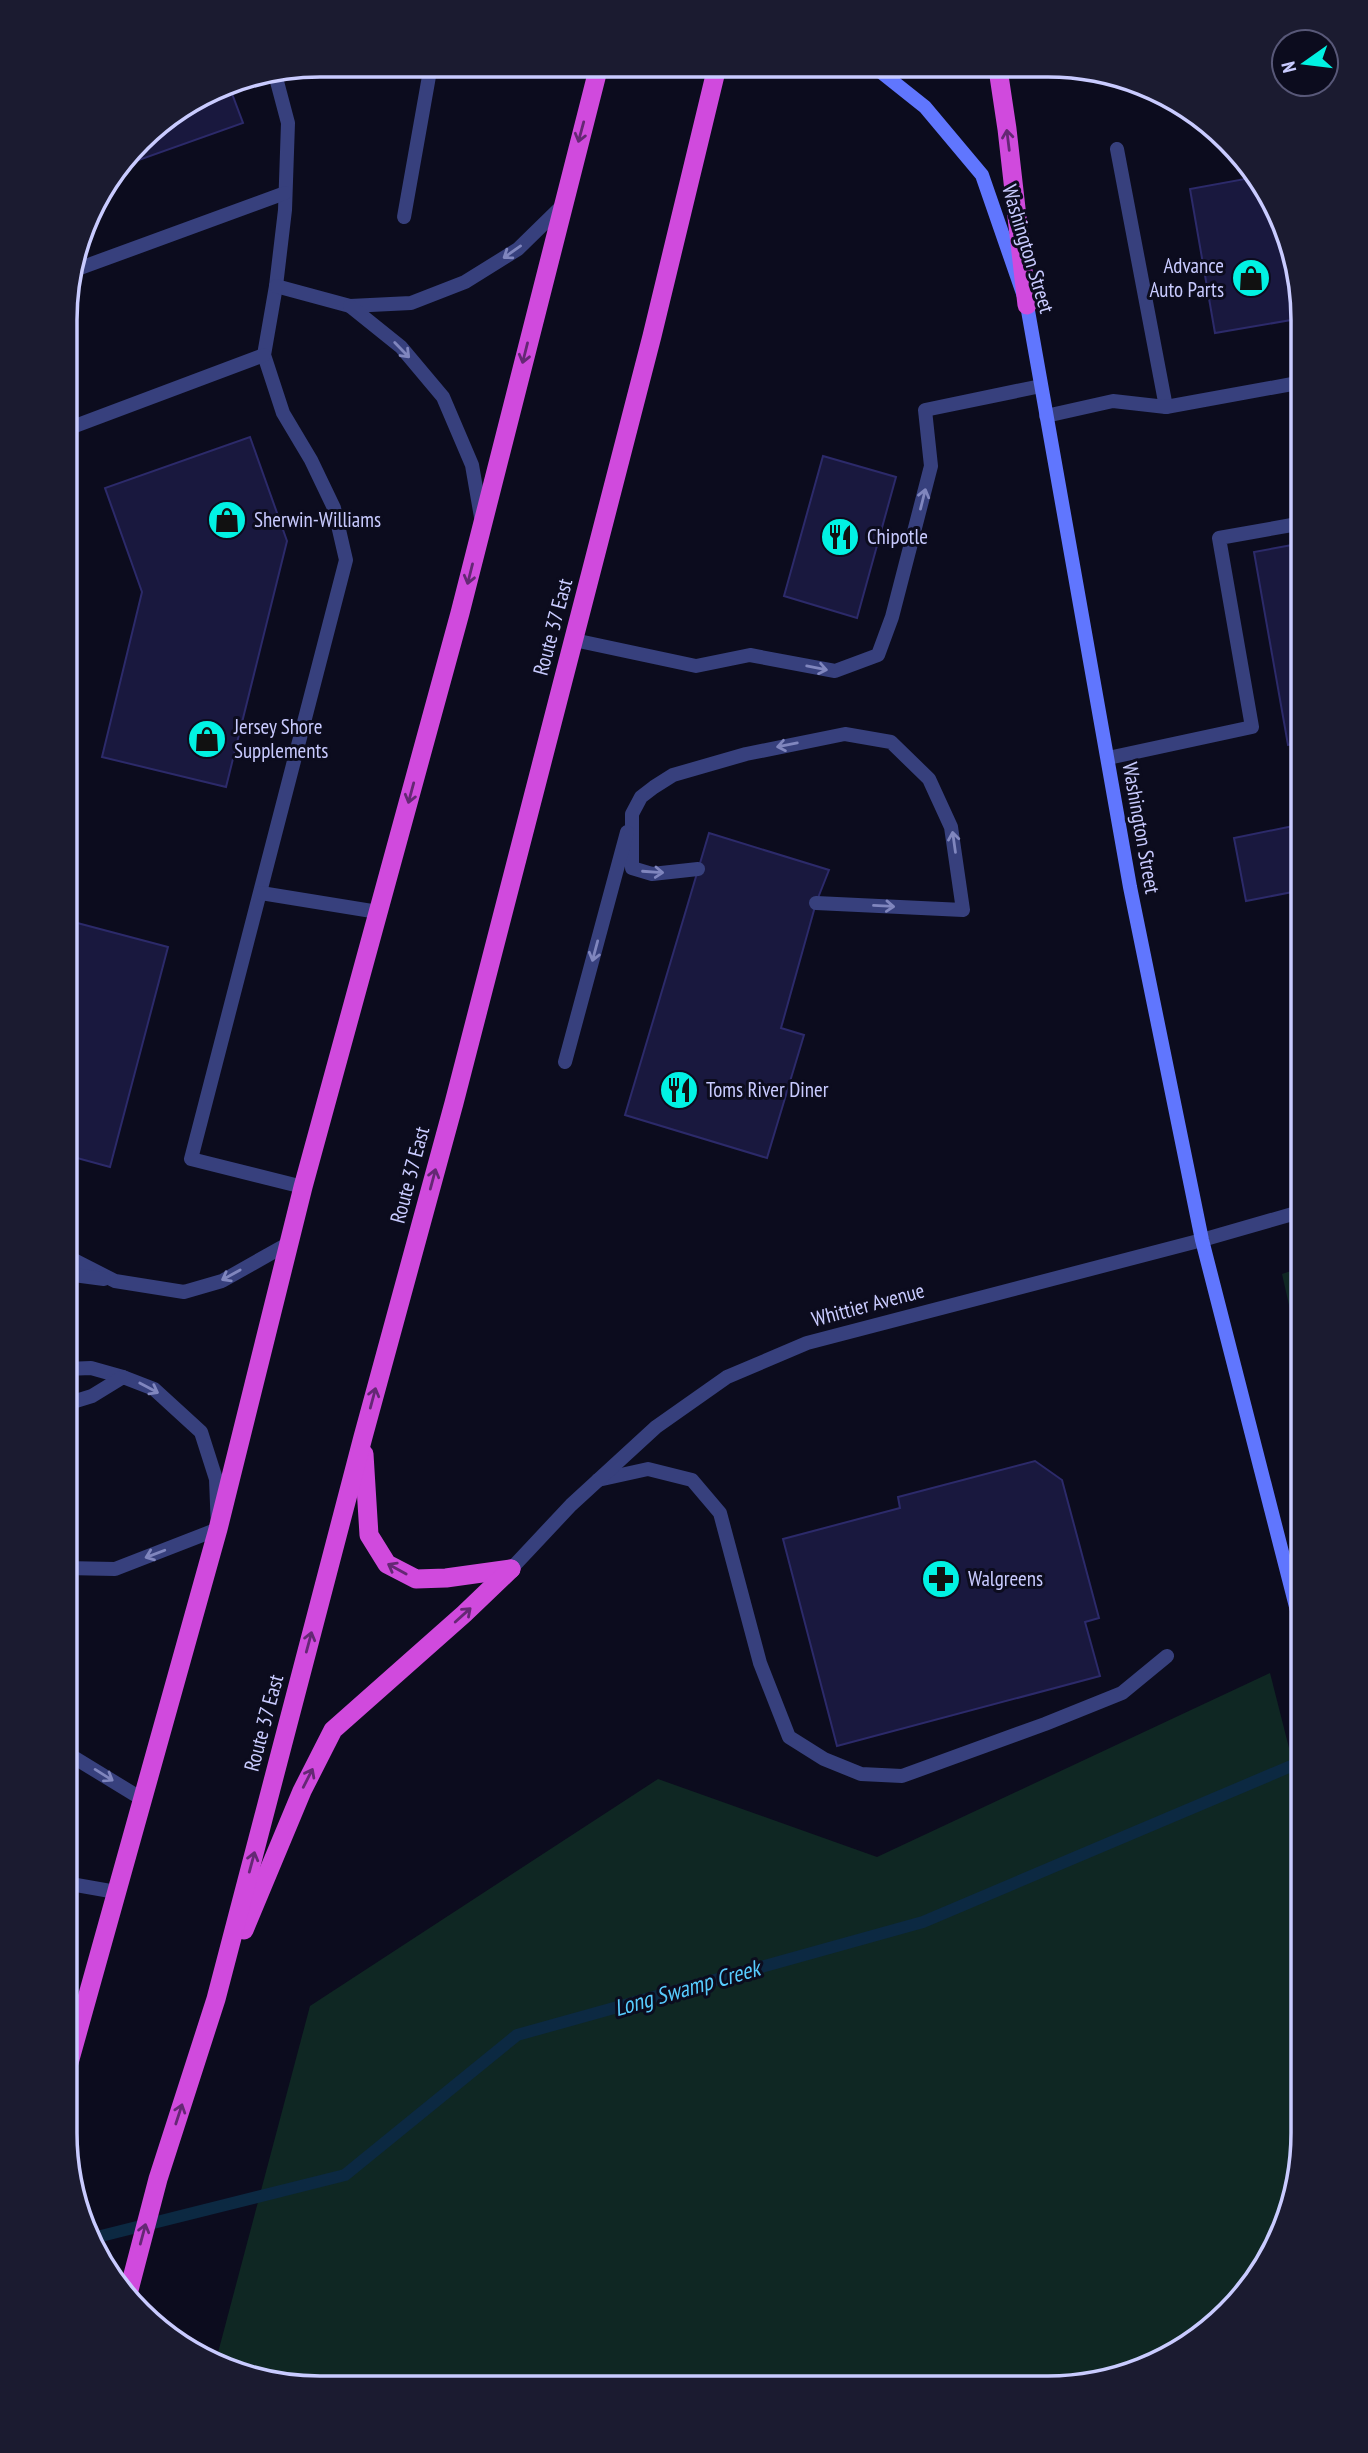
<svg xmlns="http://www.w3.org/2000/svg" width="1368" height="2453" viewBox="0 0 1368 2453" font-family="'PT Sans Narrow',sans-serif">
	<rect width="100%" height="100%" fill="#0c0c1e"/>
	<g fill="#0f2723">
		<polygon points="1303,1267 1303,1367 1282,1274"/>
		<polygon points="1270,1673 1303,1803 1303,2150 1284,2230 1251,2288 1203,2336 1131,2375 1048,2388 286,2386 222,2369 215,2364 310,2006 658,1779 877,1857"/>
	</g>
	<g fill="none" stroke-linecap="round" stroke-linejoin="round">
		<polyline stroke="#0c2942" stroke-width="12" points="93,2238 345,2175 517,2035 923,1922 1303,1761"/>
	</g>
	<g fill="#19183e" stroke="#2c2a6a" stroke-width="2">
		<polygon points="228,83 243,123 122,166 151,128 223,84"/>
		<polygon points="1250,178 1290,237 1303,318 1215,333 1190,189"/>
		<polygon points="250,437 287,541 226,787 102,757 142,592 105,488"/>
		<polygon points="823,456 896,477 857,618 784,596"/>
		<polygon points="1303,543 1303,743 1288,745 1254,552"/>
		<polygon points="1303,824 1303,890 1246,901 1234,838"/>
		<polygon points="709,833 829,870 816,903 781,1028 804,1035 767,1158 625,1115"/>
		<polygon points="66,920 168,947 110,1167 66,1155"/>
		<polygon points="1035,1461 1062,1480 1099,1618 1085,1622 1100,1676 837,1746 783,1539 900,1508 898,1497"/>
	</g>
	<g fill="none" stroke-linecap="round" stroke-linejoin="round">
		<g stroke="#37407d" stroke-width="14">
			<polyline points="275,74 288,123 285,210 276,286 264,355 283,413 311,460 334,508 346,560 191,1159 303,1187"/>
			<polyline points="1117,149 1166,407"/>
			<polyline points="404,217 431,65"/>
			<polyline points="72,271 285,193"/>
			<polyline points="276,286 350,306 411,303 465,282 518,249 562,206"/>
			<polyline points="350,306 401,347 443,397 472,465 481,517"/>
			<polyline points="1046,416 1113,401 1166,407 1303,382"/>
			<polyline points="67,429 264,355"/>
			<polyline points="574,640 696,666 750,655 835,671 878,655 892,617 931,466 925,410 1041,386"/>
			<polyline points="1108,758 1252,727 1219,538 1303,523"/>
			<polyline points="698,869 652,874 632,868 632,814 641,797 654,787 673,775 746,754 845,734 891,742 929,779 951,827 963,910 816,903"/>
			<polyline points="261,893 378,912"/>
			<polyline points="565,1062 627,832"/>
			<polyline points="66,1256 115,1281 184,1292 222,1281 291,1242"/>
			<polyline points="66,1274 104,1279"/>
			<polyline points="66,1369 91,1368 123,1377"/>
			<polyline points="598,1480 648,1469 692,1480 720,1513 760,1663 789,1737 824,1759 861,1774 902,1776 1045,1724 1122,1693 1167,1656"/>
			<polyline points="65,1568 115,1569 218,1529 216,1479 201,1432 154,1389 123,1377 92,1396 66,1404"/>
			<polyline points="65,1752 142,1799"/>
		</g>
		<g stroke="#37407d" stroke-width="14">
			<polyline points="511,1569 571,1505 656,1427 727,1377 807,1343 1202,1240 1303,1211"/>
			<polyline points="65,1883 116,1892"/>
		</g>
		<polyline stroke="#6076fe" stroke-width="14" points="876,68 925,107 982,175 1027,305 1130,887 1202,1240 1303,1634"/>
		<g stroke="#d04add" stroke-width="19">
			<polyline points="998,69 1007,129 1027,305"/>
			<polyline points="364,1454 369,1535 387,1564 416,1579 446,1578 511,1569"/>
			<polyline points="244,1930 302,1791 333,1730 464,1614 511,1569"/>
			<polyline points="65,2077 218,1529 303,1187 460,613 599,66"/>
			<polyline points="129,2290 158,2179 216,1999 363,1437 454,1103 652,336 717,67"/>
		</g>
	</g>
	<defs><path id="oneway-shaft" d="M-6 0H5M1.5-3L5.5 0L1.5 3" fill="none" stroke-width="1.6" stroke-linecap="round" stroke-linejoin="round" transform="scale(1.75)"/></defs>
	<g stroke="#642874">
		<use href="#oneway-shaft" transform="translate(581 132) rotate(105)"/>
		<use href="#oneway-shaft" transform="translate(1008 140) rotate(-97)"/>
		<use href="#oneway-shaft" transform="translate(525 353) rotate(104)"/>
		<use href="#oneway-shaft" transform="translate(470 574) rotate(104)"/>
		<use href="#oneway-shaft" transform="translate(411 793) rotate(105)"/>
		<use href="#oneway-shaft" transform="translate(433 1179) rotate(-75)"/>
		<use href="#oneway-shaft" transform="translate(373 1398) rotate(-75)"/>
		<use href="#oneway-shaft" transform="translate(397 1569) rotate(-151)"/>
		<use href="#oneway-shaft" transform="translate(463 1615) rotate(-42)"/>
		<use href="#oneway-shaft" transform="translate(309 1642) rotate(-75)"/>
		<use href="#oneway-shaft" transform="translate(308 1778) rotate(-63)"/>
		<use href="#oneway-shaft" transform="translate(252 1862) rotate(-75)"/>
		<use href="#oneway-shaft" transform="translate(179 2114) rotate(-72)"/>
		<use href="#oneway-shaft" transform="translate(143 2234) rotate(-75)"/>
	</g>
	<g stroke="#8086be">
		<use href="#oneway-shaft" transform="translate(512 252) rotate(145)"/>
		<use href="#oneway-shaft" transform="translate(402 350) rotate(46)"/>
		<use href="#oneway-shaft" transform="translate(923 499) rotate(-76)"/>
		<use href="#oneway-shaft" transform="translate(817 668) rotate(11)"/>
		<use href="#oneway-shaft" transform="translate(787 745) rotate(169)"/>
		<use href="#oneway-shaft" transform="translate(954 842) rotate(-98)"/>
		<use href="#oneway-shaft" transform="translate(653 872) rotate(4)"/>
		<use href="#oneway-shaft" transform="translate(884 906) rotate(3)"/>
		<use href="#oneway-shaft" transform="translate(595 951) rotate(105)"/>
		<use href="#oneway-shaft" transform="translate(231 1275) rotate(151)"/>
		<use href="#oneway-shaft" transform="translate(149 1388) rotate(28)"/>
		<use href="#oneway-shaft" transform="translate(155 1554) rotate(159)"/>
		<use href="#oneway-shaft" transform="translate(104 1775) rotate(32)"/>
	</g>
	<defs>
		<symbol id="shop-disc" viewBox="-11 -11 22 22"><circle r="9.5" fill="#01f2e3" stroke="#0c0c1e"/><path d="M-5-2.5h2.3a2.7 3.5 0 0 1 5.4 0H5L5.5 6h-11ZM-1.5-2.5h3a1.5 2.3 0 0 0-3 0Z" fill="#111"/></symbol>
		<symbol id="restaurant-disc" viewBox="-11 -11 22 22"><circle r="9.5" fill="#01f2e3" stroke="#0c0c1e"/><path d="M-5-6h1v4h1v-4h1v4h1v-4h1v5L-1.5 .5V6h-2V.5L-5-1ZM5-6V6H3V1.5H1.5Q1.5-4 5-6Z" fill="#111"/></symbol>
		<symbol id="pharmacy-disc" viewBox="-11 -11 22 22"><circle r="9.5" fill="#01f2e3" stroke="#0c0c1e"/><path d="M-2-6h4v4h4v4h-4v4h-4v-4h-4v-4h4Z" fill="#111"/></symbol>
	</defs>
	<g fill-rule="evenodd">
		<use href="#shop-disc" x="1229" y="256" width="44" height="44"/>
		<use href="#shop-disc" x="205" y="498" width="44" height="44"/>
		<use href="#restaurant-disc" x="818" y="515" width="44" height="44"/>
		<use href="#shop-disc" x="185" y="717" width="44" height="44"/>
		<use href="#restaurant-disc" x="657" y="1068" width="44" height="44"/>
		<use href="#pharmacy-disc" x="919" y="1557" width="44" height="44"/>
	</g>
	<g text-anchor="middle" stroke-width="6" stroke-linejoin="round" paint-order="stroke">
		<g font-size="21" fill="#c9cbff" stroke="#0c0c1e">
			<text transform="translate(1028 249) rotate(73)" y="7">Washington Street</text>
			<text transform="translate(553 627) rotate(-75)" y="7">Route 37 East</text>
			<text transform="translate(1141 828) rotate(80)" y="7">Washington Street</text>
			<text transform="translate(410 1175) rotate(-75)" y="7">Route 37 East</text>
			<text transform="translate(868 1305) rotate(-15)" y="7">Whittier Avenue</text>
			<text transform="translate(264 1723) rotate(-75)" y="7">Route 37 East</text>
		</g>
		<g font-size="21" fill="#c9cbff" stroke="#0c0c1e" text-anchor="start">
			<text x="1224" y="273" text-anchor="end">Advance<tspan x="1224" dy="24">Auto Parts</tspan></text>
			<text x="254" y="527">Sherwin-Williams</text>
			<text x="867" y="544">Chipotle</text>
			<text x="234" y="734">Jersey Shore<tspan x="234" dy="24">Supplements</tspan></text>
			<text x="706" y="1097">Toms River Diner</text>
			<text x="968" y="1586">Walgreens</text>
		</g>
		<g font-size="23" font-style="italic" fill="#57ccfe" stroke="#0c0c1e">
			<text transform="translate(687 1988) rotate(-16)" y="8">Long Swamp Creek</text>
		</g>
	</g>
	<path d="M0 0H1368V2453H0ZM320 77H1048A243 243 0 0 1 1291 320V2133A243 243 0 0 1 1048 2376H320A243 243 0 0 1 77 2133V320A243 243 0 0 1 320 77Z" fill="#1b1b30" fill-rule="evenodd"/>
	<path fill="none" stroke="#c9cbff" stroke-width="3.5" d="M320 77H1048A243 243 0 0 1 1291 320V2133A243 243 0 0 1 1048 2376H320A243 243 0 0 1 77 2133V320A243 243 0 0 1 320 77Z"/>
	<g transform="translate(1305 63) rotate(256)"><circle r="33" fill="#0c0c1e" stroke="#585878" stroke-width="2"/>
	<path d="M0-5L12 26L0 18L-12 26Z" fill="#01f2e3"/>
	<text y="-10" font-size="19" font-weight="bold" text-anchor="middle" fill="#c9cbff">N</text>
	</g>
</svg>
